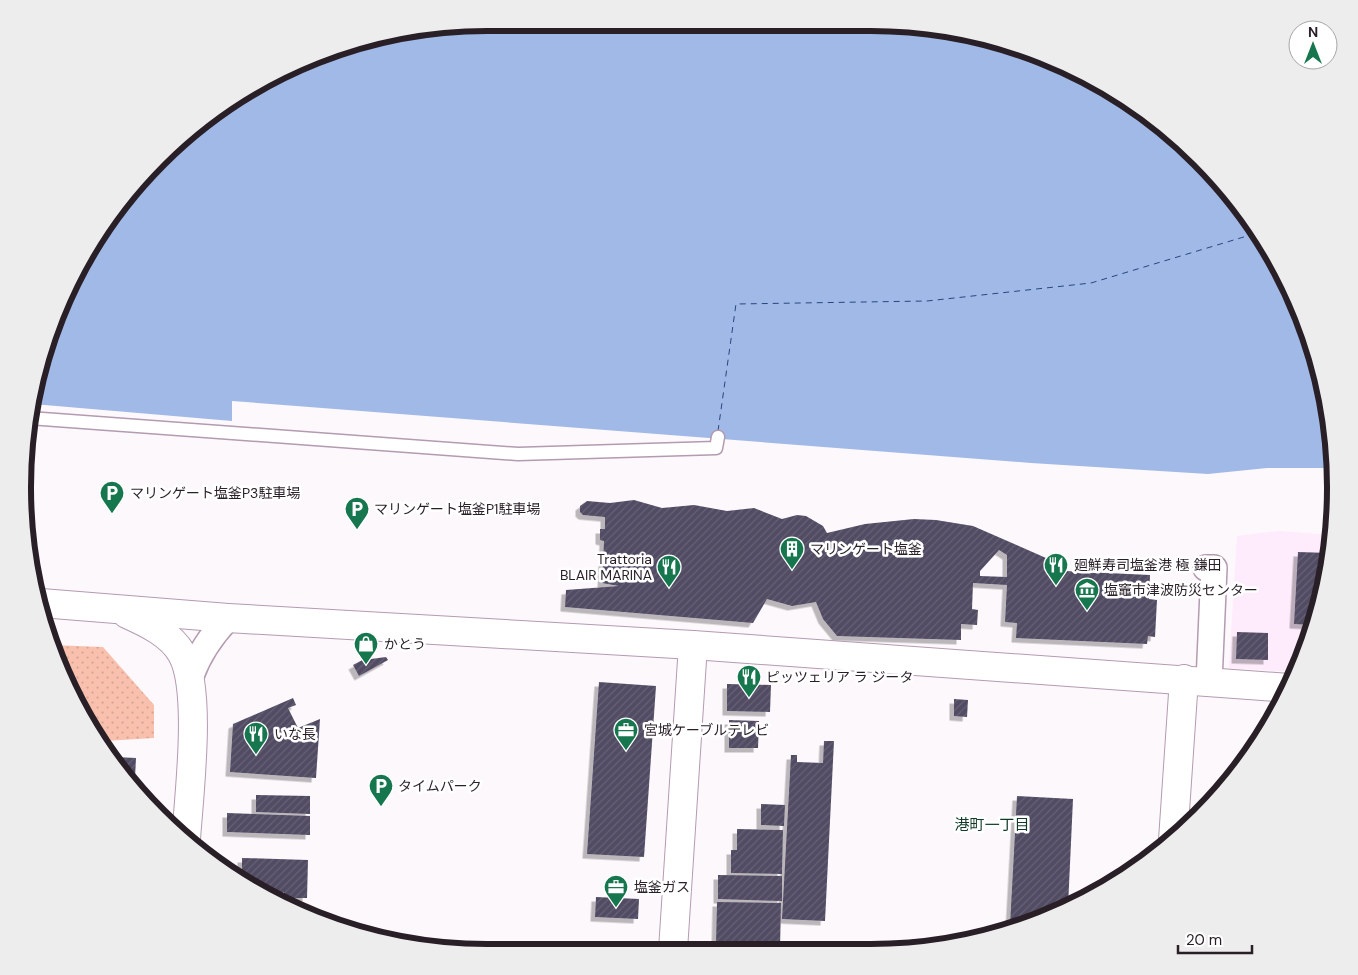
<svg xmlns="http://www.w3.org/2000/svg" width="1358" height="975" viewBox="0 0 1358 975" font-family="'DM Sans','Noto Sans JP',sans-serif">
	<defs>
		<pattern id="park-dots" width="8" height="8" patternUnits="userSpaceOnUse" patternTransform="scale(1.25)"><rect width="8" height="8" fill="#f9c0ad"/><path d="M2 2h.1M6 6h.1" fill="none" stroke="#d5a595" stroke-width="1.8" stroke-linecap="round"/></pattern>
		<pattern id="building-hatch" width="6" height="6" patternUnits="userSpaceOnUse" patternTransform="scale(1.25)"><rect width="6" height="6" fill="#514b63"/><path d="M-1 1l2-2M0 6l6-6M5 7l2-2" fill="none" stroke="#676275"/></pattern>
		<filter id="shadow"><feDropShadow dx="-4.5" dy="4.5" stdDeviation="0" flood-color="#0004"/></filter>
	</defs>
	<rect width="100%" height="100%" fill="#fdf8fc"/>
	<polygon fill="#feebfb" points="1278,531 1332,535 1320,608 1295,672 1229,668 1237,536"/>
	<polygon fill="url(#park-dots)" points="52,645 103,647 154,705 154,738 105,741 58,666"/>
	<polygon fill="#a0b9e7" points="487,23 871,23 961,31 1103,85 1220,181 1273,255 1311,338 1332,427 1333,468 1267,468 1208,474 1031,463 232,401 232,421 33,404 70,282 138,181 229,101 367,38"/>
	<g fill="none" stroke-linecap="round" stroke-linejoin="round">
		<polyline stroke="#28457d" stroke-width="1" stroke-dasharray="6 5" stroke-linecap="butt" points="718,431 736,304 927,301 1091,283 1257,233"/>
	</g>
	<g fill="url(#building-hatch)" fill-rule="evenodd" filter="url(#shadow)">
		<path d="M634,500L662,508L694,505L727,511L754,508L782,519L797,515L806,516L823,526L827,533L865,524L914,519L936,520L973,526L1046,558L1065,571L1150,575L1149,599L1157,600L1155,637L1148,636L1147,644L1016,638L1017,623L1005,622L1007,585L973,583L972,609L978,610L977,625L961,624V640L837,636L823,619L816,602L792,606L767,599L753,623L565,607L566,590L619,586L602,583L604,541L600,540V529H605V517L583,515L580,512V506L587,501L610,503ZM999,550L1007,555V577L980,576V571Z"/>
		<polygon points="1298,552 1329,553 1320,608 1313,625 1294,624"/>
		<polygon points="1237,632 1268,633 1268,660 1236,659"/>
		<polygon points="370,656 371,659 386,657 388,660 359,676 353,665"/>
		<polygon points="599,682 656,686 644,857 587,854"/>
		<polygon points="727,684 771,685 770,712 727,711"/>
		<polygon points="293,698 296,705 288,708 298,728 320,719 316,778 230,772 233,724"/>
		<polygon points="954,699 968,700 967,717 954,716"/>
		<polygon points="729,720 759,721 758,748 729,748"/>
		<polygon points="824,741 834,741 825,921 782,919 791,755 797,755 797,762 823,763"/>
		<polygon points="115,757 136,758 135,778 128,778"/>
		<polygon points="256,795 310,796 310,814 256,812"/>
		<polygon points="1017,796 1073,799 1068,907 1010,925"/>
		<polygon points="761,804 785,805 784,826 761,825"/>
		<polygon points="227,813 310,816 310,835 227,832"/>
		<polygon points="737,829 783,830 782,874 731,873 731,850 737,850"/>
		<polygon points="242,858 308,860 307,898 284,898 284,892 270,891 270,887 252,886 242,879"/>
		<polygon points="718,875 782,876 782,901 718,899"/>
		<polygon points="596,897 639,899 638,919 595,917"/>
		<polygon points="274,899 296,900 296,910 282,905"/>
		<polygon points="717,902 781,903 780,949 760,950 760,945 716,944"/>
	</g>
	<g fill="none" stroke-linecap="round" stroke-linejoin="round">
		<defs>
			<polyline id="service" points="29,418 518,454 716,448 718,437"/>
			<g id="minor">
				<polyline points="1206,568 1214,568 1209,682"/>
				<path d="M191,676C199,653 211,636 228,618"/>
			</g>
			<g id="tertiary">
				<polyline points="41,603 228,618 693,645 1289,688"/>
				<path d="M127,614C147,623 171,634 182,654C202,690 189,795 186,839"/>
				<polyline points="1173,840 1184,679"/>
				<polyline points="673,950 693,645"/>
			</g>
		</defs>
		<use href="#service" stroke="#b39bb0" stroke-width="15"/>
		<use href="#minor" stroke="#b39bb0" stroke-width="28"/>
		<use href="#tertiary" stroke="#b39bb0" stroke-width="30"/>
		<use href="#service" stroke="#fff" stroke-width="12"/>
		<use href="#minor" stroke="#fff" stroke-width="25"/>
		<use href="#tertiary" stroke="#fff" stroke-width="28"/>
	</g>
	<defs>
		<symbol id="parking-pin" viewBox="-11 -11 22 30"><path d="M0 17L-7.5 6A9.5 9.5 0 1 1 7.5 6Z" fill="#16764d" stroke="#fff"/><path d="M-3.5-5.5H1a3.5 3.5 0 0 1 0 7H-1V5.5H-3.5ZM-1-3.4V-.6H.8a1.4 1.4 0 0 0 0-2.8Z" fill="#fff"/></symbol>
		<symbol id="building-pin" viewBox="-11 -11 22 30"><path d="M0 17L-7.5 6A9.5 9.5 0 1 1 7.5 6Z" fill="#16764d" stroke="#fff"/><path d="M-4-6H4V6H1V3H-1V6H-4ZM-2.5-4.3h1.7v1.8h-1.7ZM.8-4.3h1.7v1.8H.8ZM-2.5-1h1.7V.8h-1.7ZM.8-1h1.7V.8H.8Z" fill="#fff"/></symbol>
		<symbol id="restaurant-pin" viewBox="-11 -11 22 30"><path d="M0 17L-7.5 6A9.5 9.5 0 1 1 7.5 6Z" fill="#16764d" stroke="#fff"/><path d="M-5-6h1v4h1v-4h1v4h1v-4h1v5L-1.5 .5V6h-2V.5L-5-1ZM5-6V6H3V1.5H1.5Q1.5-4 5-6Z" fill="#fff"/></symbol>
		<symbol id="museum-pin" viewBox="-11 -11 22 30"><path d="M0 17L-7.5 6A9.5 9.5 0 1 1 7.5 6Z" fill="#16764d" stroke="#fff"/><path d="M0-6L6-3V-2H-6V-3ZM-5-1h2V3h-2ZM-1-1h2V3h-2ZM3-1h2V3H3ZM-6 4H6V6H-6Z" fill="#fff"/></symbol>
		<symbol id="shop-pin" viewBox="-11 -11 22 30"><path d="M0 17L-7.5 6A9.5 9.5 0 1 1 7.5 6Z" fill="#16764d" stroke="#fff"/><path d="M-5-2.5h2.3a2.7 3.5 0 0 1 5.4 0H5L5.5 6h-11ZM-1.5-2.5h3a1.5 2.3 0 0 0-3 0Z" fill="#fff"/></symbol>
		<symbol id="office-pin" viewBox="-11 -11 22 30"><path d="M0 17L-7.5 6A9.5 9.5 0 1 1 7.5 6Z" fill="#16764d" stroke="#fff"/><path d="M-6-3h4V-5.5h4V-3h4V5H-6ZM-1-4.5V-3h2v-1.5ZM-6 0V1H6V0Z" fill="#fff"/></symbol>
	</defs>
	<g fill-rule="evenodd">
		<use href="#parking-pin" x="98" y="479" width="28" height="38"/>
		<use href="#parking-pin" x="343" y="495" width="28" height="38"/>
		<use href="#building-pin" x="778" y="535" width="28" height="38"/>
		<use href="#restaurant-pin" x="1042" y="551" width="28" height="38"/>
		<use href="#restaurant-pin" x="655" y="553" width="28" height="38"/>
		<use href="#museum-pin" x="1073" y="576" width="28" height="38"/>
		<use href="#shop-pin" x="352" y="630" width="28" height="38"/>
		<use href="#restaurant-pin" x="735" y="663" width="28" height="38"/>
		<use href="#office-pin" x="612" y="716" width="28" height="38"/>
		<use href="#restaurant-pin" x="242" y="720" width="28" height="38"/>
		<use href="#parking-pin" x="367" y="772" width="28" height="38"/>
		<use href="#office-pin" x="602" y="873" width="28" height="38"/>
	</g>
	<g text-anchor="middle" stroke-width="5" stroke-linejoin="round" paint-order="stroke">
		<g font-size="14" fill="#291f27" stroke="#fff" text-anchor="start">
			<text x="130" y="498">マリンゲート塩釜P3駐車場</text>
			<text x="374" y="514">マリンゲート塩釜P1駐車場</text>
			<text x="810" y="554">マリンゲート塩釜</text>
			<text x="652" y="564" text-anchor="end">Trattoria<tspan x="652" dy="16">BLAIR MARINA</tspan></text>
			<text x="1074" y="570">廻鮮寿司塩釜港 極 鎌田</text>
			<text x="1104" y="595">塩竈市津波防災センター</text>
			<text x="384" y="649">かとう</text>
			<text x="766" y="682">ピッツェリア ラ ジータ</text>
			<text x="644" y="735">宮城ケーブルテレビ</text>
			<text x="274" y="739">いな長</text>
			<text x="398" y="791">タイムパーク</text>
			<text x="634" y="892">塩釜ガス</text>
		</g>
		<g font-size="15" fill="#113b27" stroke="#fff">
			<text x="992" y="830">港町一丁目</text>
		</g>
	</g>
	<path d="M0 0H1358V975H0ZM487 31H871A456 456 0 0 1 1327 487V488A456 456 0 0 1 871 944H487A456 456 0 0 1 31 488V487A456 456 0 0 1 487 31Z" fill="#eeedee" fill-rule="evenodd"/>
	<path fill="none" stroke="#291f27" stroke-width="6" d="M487 31H871A456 456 0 0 1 1327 487V488A456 456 0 0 1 871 944H487A456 456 0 0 1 31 488V487A456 456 0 0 1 487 31Z"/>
	<g transform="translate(1313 45)"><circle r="24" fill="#ffffff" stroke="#a9a5a9"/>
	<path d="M0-4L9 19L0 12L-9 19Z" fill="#16764d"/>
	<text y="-8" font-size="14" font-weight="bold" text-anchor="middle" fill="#291f27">N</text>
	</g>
	<path d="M1178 945v8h74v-8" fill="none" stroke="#291f27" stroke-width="2.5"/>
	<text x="1186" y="945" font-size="15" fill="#291f27" stroke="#ffffff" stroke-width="4" paint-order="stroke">20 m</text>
</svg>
